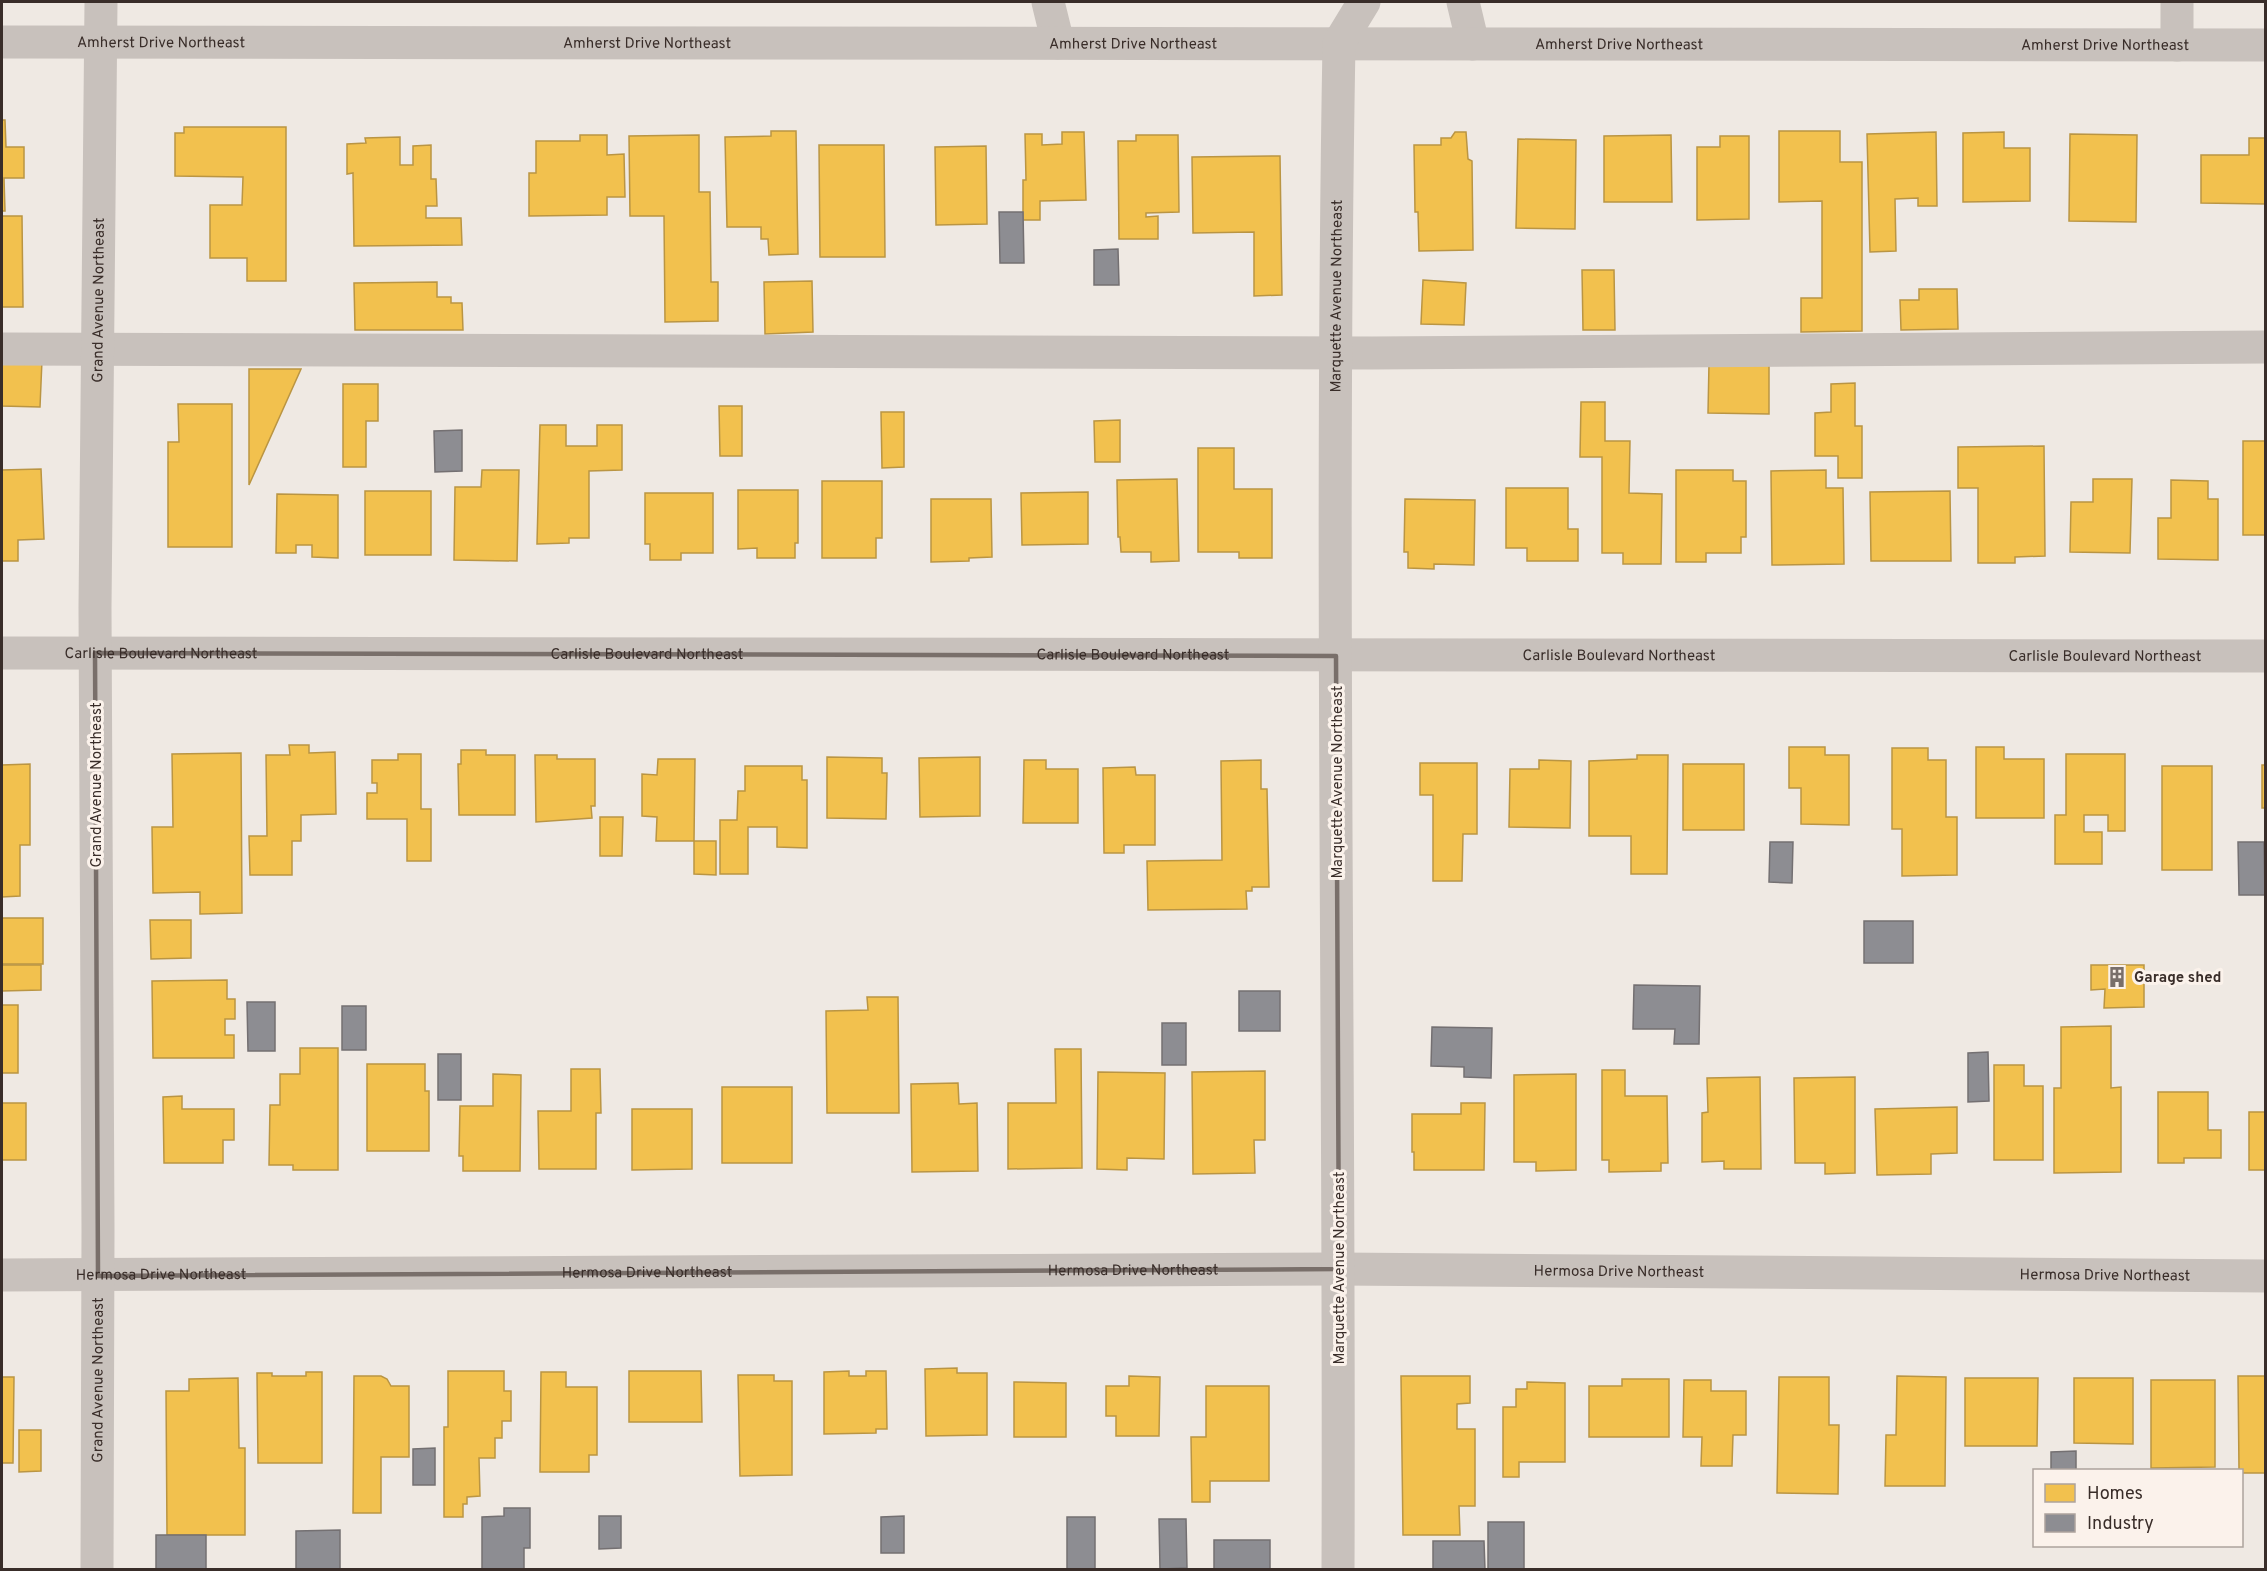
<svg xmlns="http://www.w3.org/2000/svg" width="2267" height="1571" viewBox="0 0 2267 1571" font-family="Overpass,sans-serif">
	<rect width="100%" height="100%" fill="#efe9e3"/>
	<g fill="#f2c14e" stroke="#ba9543" stroke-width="1.5">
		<polygon points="2,120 5,120 6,147 24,147 24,178 4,178 5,211 2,211"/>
		<polygon points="184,127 286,127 286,281 247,281 247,258 210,258 210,205 242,205 243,177 175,176 175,133 184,133"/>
		<polygon points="771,131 796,131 798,254 769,255 768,239 761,239 761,227 727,227 725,137 771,136"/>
		<polygon points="1779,131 1840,131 1840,162 1862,162 1862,331 1801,332 1801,298 1822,298 1822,201 1779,202"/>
		<polygon points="1062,132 1084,132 1086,200 1040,201 1040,220 1023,220 1023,180 1026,180 1025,134 1042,134 1042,145 1062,144"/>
		<polygon points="1455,132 1466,132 1468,159 1472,161 1473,250 1419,251 1418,212 1415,212 1414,145 1441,145 1441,138 1451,138"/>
		<polygon points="1936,132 1937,206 1918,206 1918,198 1895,199 1896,251 1870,252 1867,134"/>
		<polygon points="2004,132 2004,148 2030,148 2030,201 1963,202 1963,133"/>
		<polygon points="2070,134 2137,135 2136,222 2069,221"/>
		<polygon points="580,135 607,135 607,155 624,154 625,197 607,197 607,215 529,216 529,173 536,173 536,141 580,141"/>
		<polygon points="699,135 699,192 710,192 711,282 718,282 718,321 665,322 664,216 630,216 629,136"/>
		<polygon points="1136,135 1178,135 1179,212 1146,213 1146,217 1158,216 1158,239 1119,239 1118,141 1136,141"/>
		<polygon points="1671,135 1672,202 1604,202 1604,136"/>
		<polygon points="1720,136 1749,136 1749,219 1697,220 1697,147 1720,147"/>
		<polygon points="400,137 400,165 413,165 413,146 431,145 431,179 436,179 437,206 426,206 426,218 461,218 462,245 354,246 353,173 347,174 347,144 366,143 365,138"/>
		<polygon points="2249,138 2266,138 2266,204 2201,203 2201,155 2249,155"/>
		<polygon points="1518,139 1576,140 1575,229 1516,228"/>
		<polygon points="819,145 884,145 885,257 820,257"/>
		<polygon points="986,146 987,224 936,225 935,147"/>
		<polygon points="1280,156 1282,295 1254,296 1254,232 1193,233 1192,157"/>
		<polygon points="2,216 22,216 23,307 2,307"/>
		<polygon points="1582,270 1614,270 1615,330 1583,330"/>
		<polygon points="1423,280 1466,283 1464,325 1421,324"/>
		<polygon points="812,281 813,332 765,334 764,282"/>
		<polygon points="437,282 437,297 451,297 451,303 462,303 463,330 355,330 354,283"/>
		<polygon points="1919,289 1957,289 1958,329 1901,330 1900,300 1919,300"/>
		<polygon points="2,359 42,360 40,407 2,406"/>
		<polygon points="1709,363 1769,364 1769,414 1708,413"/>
		<polygon points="249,369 301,369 249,485"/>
		<polygon points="1855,383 1855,426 1862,426 1862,478 1838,478 1838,456 1815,456 1815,413 1831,412 1831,384"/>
		<polygon points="343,384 378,384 378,421 366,421 366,467 343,467"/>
		<polygon points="1581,402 1605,402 1605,441 1630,441 1629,493 1662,494 1661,564 1623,564 1623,553 1602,553 1602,457 1580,457"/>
		<polygon points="178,404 232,404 232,547 168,547 168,442 179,442"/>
		<polygon points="719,406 742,406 742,456 720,456"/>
		<polygon points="881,412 904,412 904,467 882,468"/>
		<polygon points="1120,420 1120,462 1095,462 1094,421"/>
		<polygon points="540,425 566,425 566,446 597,446 597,425 622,425 622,470 589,471 589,538 569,538 569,543 537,544"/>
		<rect x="2243" y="441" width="23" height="94"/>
		<polygon points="2044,446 2045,556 2015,557 2015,563 1978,563 1978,488 1958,488 1958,447"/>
		<polygon points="1198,448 1234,448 1234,489 1272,489 1272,558 1239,558 1239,552 1198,552"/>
		<polygon points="41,469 44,539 18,540 18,561 2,561 2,470"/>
		<polygon points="482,470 519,470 517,561 454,560 455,487 481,487"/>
		<polygon points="1676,470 1733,470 1733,481 1746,481 1746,537 1741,537 1741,553 1706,553 1706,562 1676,562"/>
		<polygon points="1826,470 1826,488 1843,488 1844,564 1772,565 1771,471"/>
		<polygon points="1177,479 1179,561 1151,562 1151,552 1121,552 1120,537 1118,537 1117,480"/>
		<polygon points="2093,479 2132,479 2130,553 2070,552 2071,502 2093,502"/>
		<polygon points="2171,480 2208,481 2208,499 2218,499 2218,560 2158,559 2158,518 2171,518"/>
		<polygon points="822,481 882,481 882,538 876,538 876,558 822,558"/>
		<polygon points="1506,488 1568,488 1568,529 1578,529 1578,561 1527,561 1527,548 1506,548"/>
		<polygon points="738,490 798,490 798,543 795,543 795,558 757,558 757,548 738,549"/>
		<rect x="365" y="491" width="66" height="64"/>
		<polygon points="1950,491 1951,561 1871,561 1870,492"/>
		<polygon points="1088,492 1088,544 1022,545 1021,493"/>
		<polygon points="645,493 713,493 713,553 681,553 681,560 650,560 650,544 645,544"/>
		<polygon points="277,494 338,495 338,558 312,557 312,545 296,545 296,553 276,553"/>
		<polygon points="931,499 991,499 992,557 969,558 969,561 931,562"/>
		<polygon points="1405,499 1475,500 1474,565 1434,564 1434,569 1408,568 1408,552 1404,552"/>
		<polygon points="289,745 309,745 309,753 335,752 336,814 301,815 301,841 292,841 292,875 250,875 249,836 267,836 266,755 290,755"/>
		<polygon points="1789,747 1825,747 1825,755 1849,755 1849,825 1801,824 1801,788 1789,788"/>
		<polygon points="1976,747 2004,747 2004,759 2044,759 2044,818 1976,818"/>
		<polygon points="1892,748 1928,748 1928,760 1946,760 1946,817 1957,817 1957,875 1902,876 1902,829 1892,829"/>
		<polygon points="461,750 486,750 486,755 515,755 515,815 459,815 458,764 461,764"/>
		<polygon points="241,753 242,913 200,914 200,892 153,893 152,827 173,827 172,754"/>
		<polygon points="398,754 421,754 421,809 431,809 431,861 407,861 407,819 367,819 367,793 377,793 377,783 372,783 372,760 398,760"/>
		<polygon points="2066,754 2125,754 2125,831 2108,831 2108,815 2084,815 2084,832 2102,832 2102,864 2055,864 2055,815 2066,815"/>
		<polygon points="535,755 557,755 557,759 595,759 595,806 591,806 592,818 536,822"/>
		<polygon points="1637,755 1668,755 1667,874 1631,874 1631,836 1589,836 1589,761 1637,759"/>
		<polygon points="827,757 882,758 882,773 887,773 886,819 827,818"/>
		<polygon points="980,757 980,816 920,817 919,758"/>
		<polygon points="658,759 695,759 694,841 656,841 657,817 642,816 642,774 657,775"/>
		<polygon points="1024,760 1046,760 1046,769 1078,769 1078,823 1023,823"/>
		<polygon points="1261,760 1261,789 1267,789 1269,887 1252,887 1252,891 1246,891 1247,909 1148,910 1147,861 1222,860 1221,761"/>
		<polygon points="1539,760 1571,761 1570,828 1509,827 1510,769 1539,769"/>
		<polygon points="1420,763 1477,763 1477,834 1463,834 1462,881 1433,881 1433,795 1420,795"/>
		<polygon points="30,764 30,845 20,845 20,896 2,897 2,765"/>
		<rect x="1683" y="764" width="61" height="66"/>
		<rect x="2262" y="765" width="4" height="43"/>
		<polygon points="745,766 802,766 802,780 807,780 807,848 777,847 777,827 748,827 748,874 720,874 720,820 737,820 738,791 745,791"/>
		<rect x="2162" y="766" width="50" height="104"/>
		<polygon points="1135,767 1136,775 1155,775 1155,845 1124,845 1124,853 1104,853 1103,768"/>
		<polygon points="600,817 623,817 622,856 600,856"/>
		<polygon points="694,841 716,841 716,875 694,874"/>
		<rect x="2" y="918" width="41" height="46"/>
		<polygon points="150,920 191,920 191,958 151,959"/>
		<polygon points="2,965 41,965 41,990 2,991"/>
		<polygon points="2091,965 2144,965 2144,1007 2104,1008 2105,989 2091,990"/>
		<polygon points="227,980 227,999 235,999 235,1019 225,1019 225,1035 234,1035 234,1058 153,1058 152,981"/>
		<polygon points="867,997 898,997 899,1113 827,1113 826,1011 868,1010"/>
		<rect x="2" y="1005" width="16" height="68"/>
		<polygon points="2111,1026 2111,1088 2121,1087 2121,1172 2054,1173 2054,1088 2061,1088 2061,1027"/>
		<polygon points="300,1048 338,1048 338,1170 293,1170 293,1165 269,1165 270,1105 280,1105 280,1074 300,1074"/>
		<polygon points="1055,1049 1081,1049 1082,1168 1008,1169 1008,1103 1056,1103"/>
		<polygon points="367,1064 425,1064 425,1091 429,1091 429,1151 367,1151"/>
		<polygon points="1994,1065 2024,1065 2024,1086 2043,1086 2043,1160 1994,1160"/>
		<polygon points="571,1069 600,1069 601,1113 596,1113 596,1169 539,1169 538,1111 571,1111"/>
		<polygon points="1602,1070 1625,1070 1625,1096 1667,1096 1668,1163 1661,1163 1661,1171 1609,1172 1609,1160 1602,1160"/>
		<polygon points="1265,1071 1265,1140 1254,1140 1255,1173 1193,1174 1192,1072"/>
		<polygon points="1098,1072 1165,1073 1164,1159 1127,1158 1127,1170 1097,1169"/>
		<polygon points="493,1074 521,1075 520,1171 463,1171 463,1156 459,1156 460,1106 493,1106"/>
		<polygon points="1576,1074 1576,1170 1536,1171 1536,1162 1514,1162 1514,1075"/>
		<polygon points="1760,1077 1761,1169 1724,1169 1724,1161 1702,1162 1702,1113 1708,1112 1707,1078"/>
		<polygon points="1855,1077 1855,1173 1825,1174 1825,1163 1795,1163 1794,1078"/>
		<polygon points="958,1083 959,1104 977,1103 978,1171 912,1172 911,1084"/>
		<rect x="722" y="1087" width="70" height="76"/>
		<polygon points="2158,1092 2208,1092 2208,1130 2221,1130 2221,1158 2184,1158 2184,1163 2158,1163"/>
		<polygon points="182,1096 182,1109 234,1109 234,1140 223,1140 223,1163 164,1163 163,1097"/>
		<rect x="2" y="1103" width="24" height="57"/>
		<polygon points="1461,1103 1485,1103 1484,1170 1414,1170 1414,1152 1412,1152 1412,1114 1461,1114"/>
		<polygon points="1957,1107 1957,1153 1931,1154 1931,1174 1877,1175 1875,1109"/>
		<polygon points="632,1109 692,1109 692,1169 632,1170"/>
		<rect x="2249" y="1112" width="17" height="58"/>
		<polygon points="957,1368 957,1373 987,1373 987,1435 926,1436 925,1369"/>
		<polygon points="448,1371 504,1371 504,1391 511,1391 511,1421 502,1421 502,1438 495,1438 495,1458 479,1458 480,1496 467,1497 467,1504 463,1504 463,1517 444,1517 444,1427 448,1427"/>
		<polygon points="629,1371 701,1371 702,1422 629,1422"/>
		<polygon points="849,1371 849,1376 866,1376 866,1371 886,1371 887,1429 876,1429 876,1433 824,1434 824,1372"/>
		<polygon points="306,1372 322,1372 322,1463 258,1463 257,1373 272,1373 272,1376 306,1376"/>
		<polygon points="541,1372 566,1372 566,1387 597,1387 597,1455 589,1455 589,1472 540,1472"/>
		<polygon points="738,1375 774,1375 774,1381 792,1381 792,1475 740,1476"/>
		<polygon points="354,1376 381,1376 387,1379 391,1386 409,1386 409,1457 381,1457 381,1513 353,1513"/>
		<polygon points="1129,1376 1160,1377 1159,1436 1116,1436 1116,1416 1106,1416 1106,1386 1129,1386"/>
		<polygon points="1401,1376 1470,1376 1470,1403 1457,1404 1457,1429 1475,1429 1475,1506 1459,1506 1460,1535 1403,1535"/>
		<polygon points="1897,1376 1946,1377 1945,1486 1885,1486 1886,1435 1896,1435"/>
		<polygon points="2238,1376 2266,1376 2266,1473 2242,1473 2242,1470 2239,1470"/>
		<polygon points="2,1377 14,1377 13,1463 2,1463"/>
		<polygon points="1779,1377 1829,1377 1829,1425 1839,1425 1838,1494 1777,1493"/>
		<polygon points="238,1378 239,1448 245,1448 245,1535 167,1535 166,1391 189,1391 189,1379"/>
		<polygon points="1965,1378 2038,1378 2037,1446 1965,1446"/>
		<polygon points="2074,1378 2133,1378 2133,1444 2074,1443"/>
		<polygon points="1622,1379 1669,1379 1669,1437 1589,1437 1589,1386 1622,1386"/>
		<polygon points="1684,1380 1711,1380 1711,1391 1746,1391 1746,1435 1733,1435 1732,1466 1701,1466 1702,1437 1683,1437"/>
		<polygon points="2151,1380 2215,1380 2215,1467 2151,1468"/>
		<polygon points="1014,1382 1066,1383 1066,1437 1014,1437"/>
		<polygon points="1527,1382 1565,1383 1565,1462 1519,1462 1519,1477 1503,1477 1503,1407 1516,1407 1516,1389 1527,1389"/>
		<polygon points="1206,1386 1269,1386 1269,1481 1210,1481 1210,1502 1192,1502 1191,1437 1206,1437"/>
		<polygon points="19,1430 41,1430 41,1471 19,1472"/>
	</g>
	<g fill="#8d8d92" stroke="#747072" stroke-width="1.5">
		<polygon points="999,212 1023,212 1024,263 1000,263"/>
		<polygon points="1118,249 1119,285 1094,285 1094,250"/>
		<polygon points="462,430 462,471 435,472 434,431"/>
		<polygon points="1770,842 1793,842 1792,883 1769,882"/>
		<polygon points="2238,842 2264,842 2265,895 2239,895"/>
		<rect x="1864" y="921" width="49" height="42"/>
		<polygon points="1634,985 1700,986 1699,1044 1674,1044 1675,1029 1633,1029"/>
		<rect x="1239" y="991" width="41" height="40"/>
		<polygon points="247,1002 275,1002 275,1051 248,1051"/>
		<rect x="342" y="1006" width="24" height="44"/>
		<rect x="1162" y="1023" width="24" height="42"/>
		<polygon points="1432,1027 1492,1028 1491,1078 1464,1077 1464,1067 1431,1066"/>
		<polygon points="1988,1052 1989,1101 1968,1102 1968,1053"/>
		<rect x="438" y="1054" width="23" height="46"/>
		<polygon points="435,1448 435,1485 413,1485 413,1449"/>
		<polygon points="2076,1451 2076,1470 2051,1470 2051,1452"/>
		<polygon points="504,1508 530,1508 530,1548 524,1548 524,1570 482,1570 482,1517 504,1516"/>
		<polygon points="599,1516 621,1516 621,1548 599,1549"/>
		<polygon points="904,1516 904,1553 881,1553 881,1517"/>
		<rect x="1067" y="1517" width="28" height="53"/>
		<polygon points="1159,1519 1186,1519 1187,1568 1160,1569"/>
		<rect x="1488" y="1522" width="36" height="48"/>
		<polygon points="340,1530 340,1570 296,1570 296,1531"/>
		<rect x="156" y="1535" width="50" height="35"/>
		<rect x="1214" y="1540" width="56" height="30"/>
		<polygon points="1433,1541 1484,1541 1485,1570 1433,1570"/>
	</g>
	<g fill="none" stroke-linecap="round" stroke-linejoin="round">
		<g stroke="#c8c1bc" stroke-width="33">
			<polyline points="1048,2 1058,43"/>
			<polyline points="1463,2 1473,44"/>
			<path id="s1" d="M2,42L2266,45"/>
			<polyline points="2177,45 2177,2"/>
			<polyline points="2,349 1372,353 2266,347"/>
			<path id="s2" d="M2,653L2266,656"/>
			<path id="s3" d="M2,1275L1339,1269L2266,1276"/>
			<path id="s4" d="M97,1570L98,1230L95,608L101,2"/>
			<path id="s5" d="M1338,1570C1340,1061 1330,552 1339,43L1364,2"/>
		</g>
	</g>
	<path fill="none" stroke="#796f6a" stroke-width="4.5" stroke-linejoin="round" d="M95,653L1336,656L1339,1269L98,1276Z"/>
	<defs>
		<symbol id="building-bare" viewBox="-9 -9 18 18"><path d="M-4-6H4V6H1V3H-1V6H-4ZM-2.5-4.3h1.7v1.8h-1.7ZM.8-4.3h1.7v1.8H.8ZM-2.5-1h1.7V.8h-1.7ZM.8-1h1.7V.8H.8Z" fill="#796f6a" stroke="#fbf2eb" stroke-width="2.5" paint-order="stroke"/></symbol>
	</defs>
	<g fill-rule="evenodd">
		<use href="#building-bare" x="2102" y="962" width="30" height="30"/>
	</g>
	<g text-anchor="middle" stroke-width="6" stroke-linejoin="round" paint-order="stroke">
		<g font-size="15" fill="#392d29" stroke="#fbf2eb">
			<text dy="5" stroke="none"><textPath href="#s1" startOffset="159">Amherst Drive Northeast</textPath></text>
			<text dy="5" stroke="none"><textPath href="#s1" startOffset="645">Amherst Drive Northeast</textPath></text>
			<text dy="5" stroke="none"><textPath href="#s1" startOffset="1131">Amherst Drive Northeast</textPath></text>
			<text dy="5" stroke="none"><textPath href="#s1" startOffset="1617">Amherst Drive Northeast</textPath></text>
			<text dy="5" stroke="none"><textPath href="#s1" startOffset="2103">Amherst Drive Northeast</textPath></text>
			<text dy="5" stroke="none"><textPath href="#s5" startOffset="1274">Marquette Avenue Northeast</textPath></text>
			<text dy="5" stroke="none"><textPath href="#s4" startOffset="1270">Grand Avenue Northeast</textPath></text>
			<text dy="5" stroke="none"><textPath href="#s2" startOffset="159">Carlisle Boulevard Northeast</textPath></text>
			<text dy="5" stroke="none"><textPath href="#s2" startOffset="645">Carlisle Boulevard Northeast</textPath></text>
			<text dy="5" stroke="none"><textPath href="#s2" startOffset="1131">Carlisle Boulevard Northeast</textPath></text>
			<text dy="5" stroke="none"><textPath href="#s2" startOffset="1617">Carlisle Boulevard Northeast</textPath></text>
			<text dy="5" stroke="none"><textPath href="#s2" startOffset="2103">Carlisle Boulevard Northeast</textPath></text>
			<text transform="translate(1337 782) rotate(-90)" y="5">Marquette Avenue Northeast</text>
			<text transform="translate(96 785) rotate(-90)" y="5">Grand Avenue Northeast</text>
			<text transform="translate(1339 1268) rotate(-90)" y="5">Marquette Avenue Northeast</text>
			<text dy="5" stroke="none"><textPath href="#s3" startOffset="1131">Hermosa Drive Northeast</textPath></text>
			<text dy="5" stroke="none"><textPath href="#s3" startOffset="1617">Hermosa Drive Northeast</textPath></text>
			<text dy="5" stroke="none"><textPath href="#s3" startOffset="645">Hermosa Drive Northeast</textPath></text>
			<text dy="5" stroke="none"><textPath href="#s3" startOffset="159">Hermosa Drive Northeast</textPath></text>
			<text dy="5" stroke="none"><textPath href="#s3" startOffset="2103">Hermosa Drive Northeast</textPath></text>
			<text dy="5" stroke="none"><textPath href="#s4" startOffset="190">Grand Avenue Northeast</textPath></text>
		</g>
		<g font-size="15" font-weight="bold" fill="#392d29" stroke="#fbf2eb" text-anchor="start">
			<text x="2134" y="982">Garage shed</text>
		</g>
	</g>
	<rect width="2267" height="1571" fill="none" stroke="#392d29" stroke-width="6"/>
	<rect x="2033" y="1469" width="210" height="78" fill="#fbf2eb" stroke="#ada39d" stroke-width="1.5"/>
	<rect x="2045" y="1484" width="30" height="18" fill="#f2c14e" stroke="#ada39d" stroke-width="1.5"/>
	<text x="2087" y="1499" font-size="18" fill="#392d29">Homes</text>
	<rect x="2045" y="1514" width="30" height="18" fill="#8d8d92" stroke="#ada39d" stroke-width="1.5"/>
	<text x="2087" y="1529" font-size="18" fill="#392d29">Industry</text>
</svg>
